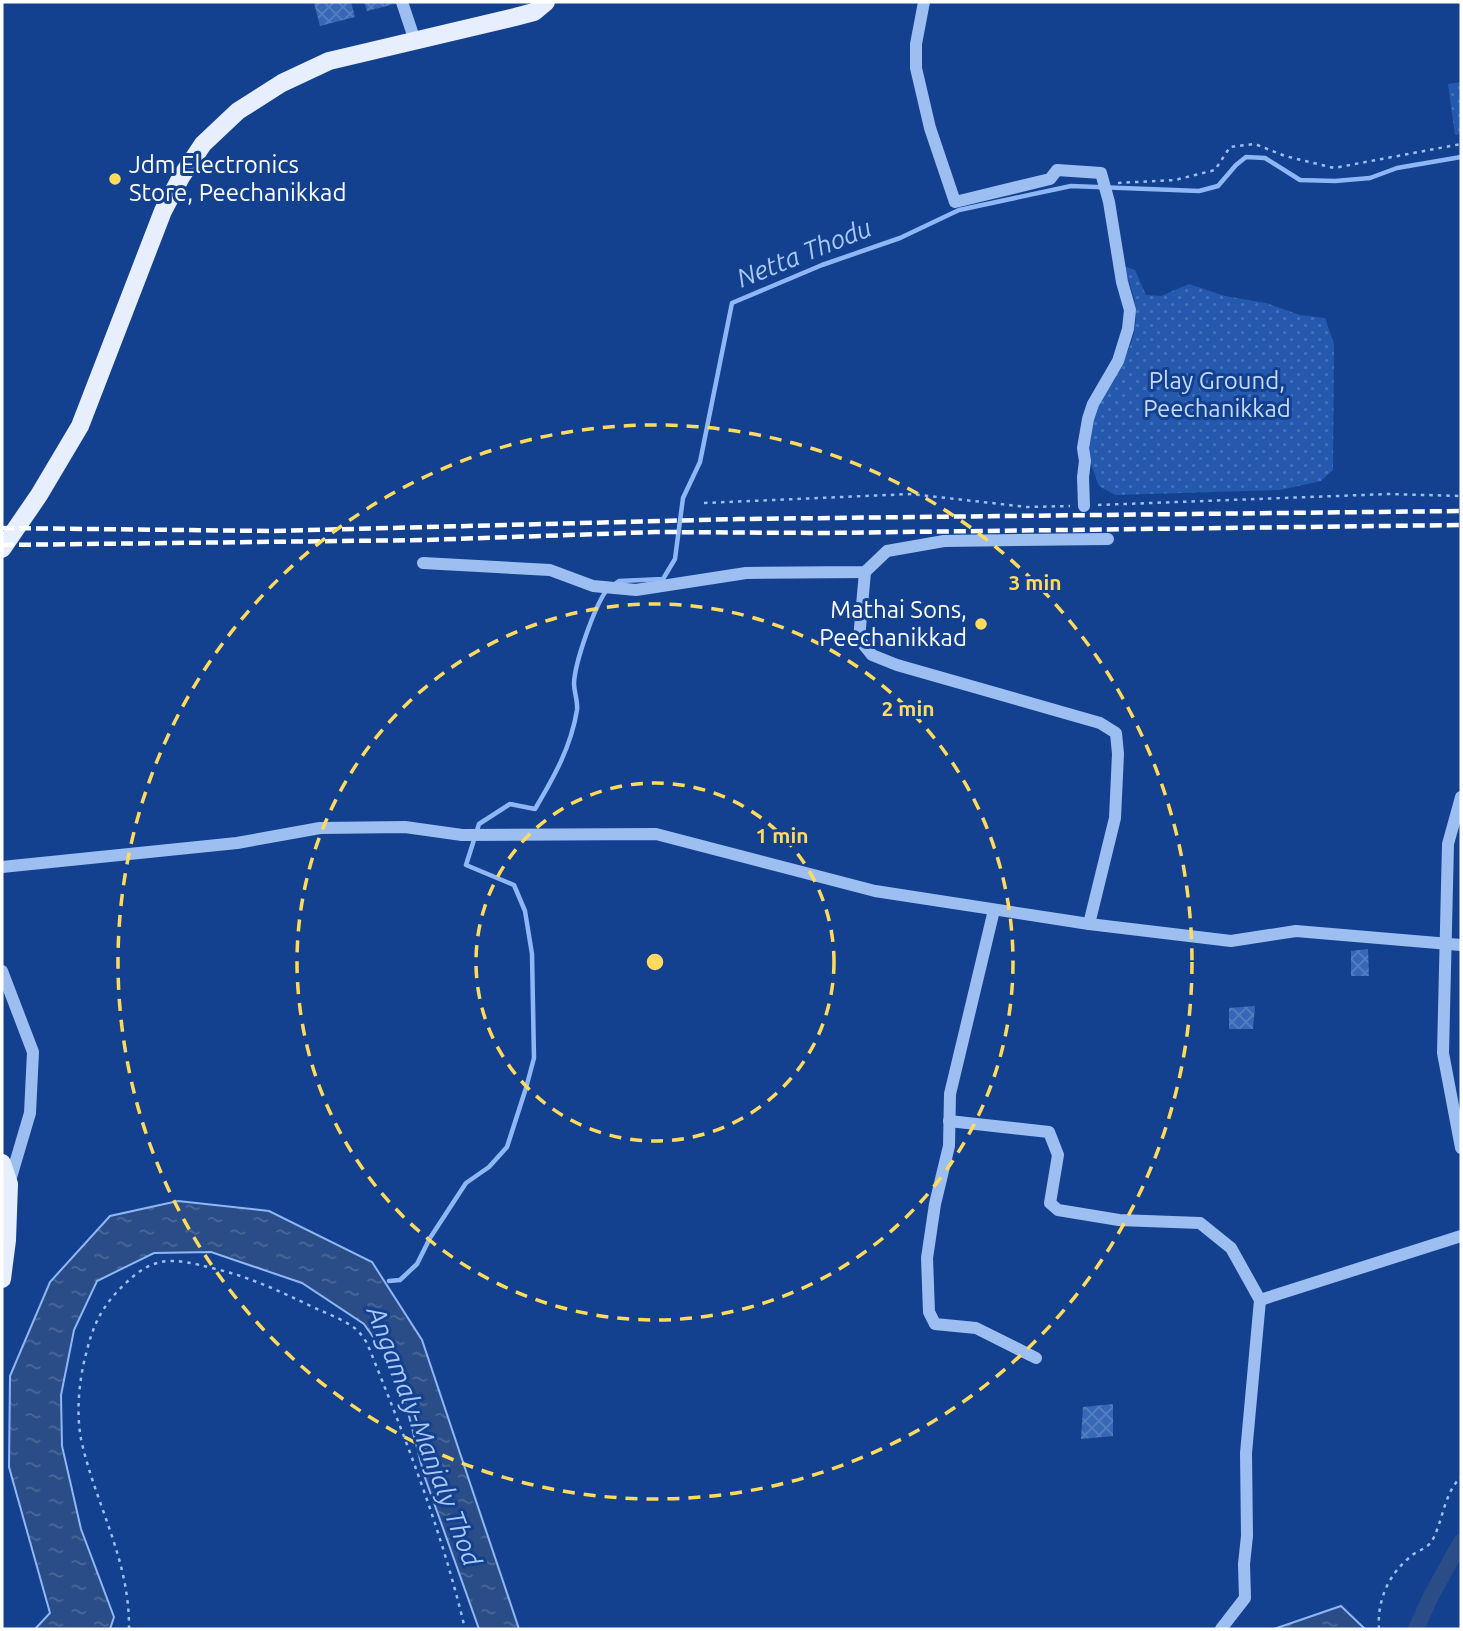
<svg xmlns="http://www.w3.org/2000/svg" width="1463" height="1631" viewBox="0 0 1463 1631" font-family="Ubuntu,sans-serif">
	<defs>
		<pattern id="park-dots" width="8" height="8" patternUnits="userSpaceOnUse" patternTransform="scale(1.75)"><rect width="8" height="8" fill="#2559ae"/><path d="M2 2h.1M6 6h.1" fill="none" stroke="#4672ba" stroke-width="1.8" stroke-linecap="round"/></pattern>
		<pattern id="water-ripples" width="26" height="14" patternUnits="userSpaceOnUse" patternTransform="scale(1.75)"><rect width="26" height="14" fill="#2b4d87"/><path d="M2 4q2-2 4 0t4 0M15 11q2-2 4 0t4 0" fill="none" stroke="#4b6899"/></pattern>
		<pattern id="building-cross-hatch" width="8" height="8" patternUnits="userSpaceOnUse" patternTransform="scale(1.75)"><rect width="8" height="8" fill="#3767b6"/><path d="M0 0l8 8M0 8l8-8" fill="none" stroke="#557ec1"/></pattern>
	</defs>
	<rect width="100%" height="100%" fill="#13418f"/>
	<g fill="url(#park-dots)">
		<polygon points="1461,82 1461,134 1455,135 1448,84"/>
		<path d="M1124,266L1135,270L1146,295L1161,296L1189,284L1225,296L1266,303L1300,315L1325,318L1334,344L1333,470L1321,481L1280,490L1115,495L1099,486C1095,474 1087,457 1088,444C1089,400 1137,363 1136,313C1136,298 1128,281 1124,266Z"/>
	</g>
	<g fill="url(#water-ripples)" stroke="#8fb7f5" stroke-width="2">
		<polygon points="178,1201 269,1211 372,1262 422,1340 519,1629 479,1629 424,1475 398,1373 364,1324 302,1283 211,1252 154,1253 97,1281 74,1330 61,1395 62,1446 81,1529 114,1617 110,1629 35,1629 50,1613 9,1467 10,1376 50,1282 110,1216"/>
		<polygon points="1341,1606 1365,1629 1274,1629"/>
	</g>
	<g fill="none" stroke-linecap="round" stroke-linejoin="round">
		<g stroke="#8fb7f5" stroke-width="4.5">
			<polyline points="615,584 619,581 663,579 675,559 683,498 700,462 732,303 822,265 900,238 959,210 1071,186 1199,191 1218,186 1236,165 1246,157 1265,158 1300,180 1335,181 1370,178 1397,168 1461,157"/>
			<path d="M389,1281L400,1280L417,1264L430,1238L466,1183L489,1167L507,1147L526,1088L534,1058L532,954L525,911L514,885L466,865L479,824L510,804L535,809C554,777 571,747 577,710C578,701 574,692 574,683C575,662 594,608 606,591"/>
		</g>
		<polyline stroke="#2b4d87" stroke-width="16" points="1416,1629 1431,1596 1461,1542"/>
	</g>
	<g fill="url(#building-cross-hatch)">
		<polygon points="351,2 355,17 320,26 314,3"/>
		<polygon points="364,2 399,2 399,3 367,11"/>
		<polygon points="1368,949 1369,976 1351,976 1351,951"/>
		<polygon points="1255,1006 1253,1029 1229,1029 1229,1008"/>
		<polygon points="1113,1404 1113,1436 1081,1439 1083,1407"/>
	</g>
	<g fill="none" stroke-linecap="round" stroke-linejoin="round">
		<g stroke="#9dbef1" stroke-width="2.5" stroke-dasharray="3.5 5" stroke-linecap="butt">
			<polyline points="1118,183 1175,180 1215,170 1230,147 1255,144 1285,156 1334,168 1461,144"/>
			<polyline points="704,503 911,494 1027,507 1070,506"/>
			<polyline points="1098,505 1389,494 1461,496"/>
			<path d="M129,1629C130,1559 95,1504 81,1439C76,1412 79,1380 86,1354C92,1329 99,1312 116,1293C152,1254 169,1257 216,1269C253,1278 281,1292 315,1308C328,1314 342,1319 353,1327C359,1331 363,1337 367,1343C405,1437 442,1531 465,1629"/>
			<path d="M1379,1629C1377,1601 1388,1575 1410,1557C1416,1551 1427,1549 1432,1541C1443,1521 1444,1493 1461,1477"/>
		</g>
		<g stroke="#9dbef1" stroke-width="12">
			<polyline points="402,2 415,41"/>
			<polyline points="924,2 916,44 916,68 930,128 955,202 1050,179 1057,170 1101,173 1109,202 1122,282 1130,310 1128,329 1118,361 1093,404 1088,419 1083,448 1085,461 1083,477 1084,506"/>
			<polyline points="423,563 550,570 593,586 636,590 746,573 865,572 887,551 944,541 1108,539"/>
			<polyline points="865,572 859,639 872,655 897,665 1100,723 1116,733 1118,754 1115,818 1089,924"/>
			<polyline points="1461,797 1448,844 1443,1053 1461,1148"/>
			<polyline points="2,867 237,843 320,828 405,827 462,835 656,834 875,891 1089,924 1231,941 1296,931 1461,945"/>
			<polyline points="994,910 950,1094 949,1146 935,1204 927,1258 929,1312 935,1324 976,1328 1036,1358"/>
			<polyline points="2,971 33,1052 30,1113 9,1184"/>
			<polyline points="949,1121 1049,1132 1058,1155 1050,1203 1058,1210 1119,1220 1200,1223 1231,1248 1260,1300 1246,1453 1247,1536 1244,1564 1245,1598 1221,1629"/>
			<polyline points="1260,1300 1461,1236"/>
		</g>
		<g stroke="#e7efff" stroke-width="18">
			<polyline points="2,549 39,495 80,426 163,211 181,177 203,144 238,111 282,83 329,61 515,17 534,12 546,2"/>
			<polyline points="2,1163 9,1184 7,1240 2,1279"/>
		</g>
		<g stroke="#fff" stroke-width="4.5" stroke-dasharray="12 5" stroke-linecap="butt">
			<polyline points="2,528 273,531 739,519 1461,511"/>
			<polyline points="2,545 425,540 656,532 824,533 1461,525"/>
		</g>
	</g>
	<g fill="none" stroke="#ffdb5d" stroke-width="3.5" stroke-dasharray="12 9">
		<circle cx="655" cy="962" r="179"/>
		<circle cx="655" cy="962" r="358"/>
		<circle cx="655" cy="962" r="537"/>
	</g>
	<g fill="#ffdb5d" stroke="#13418f" stroke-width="2.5">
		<circle cx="115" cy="179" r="7"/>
		<circle cx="981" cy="624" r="7"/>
	</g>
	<g text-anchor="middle" stroke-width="6" stroke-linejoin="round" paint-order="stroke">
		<g font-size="24" fill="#fff" stroke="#13418f" text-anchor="start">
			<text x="129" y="173">Jdm Electronics<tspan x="129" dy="28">Store, Peechanikkad</tspan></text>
			<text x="967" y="618" text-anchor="end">Mathai Sons,<tspan x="967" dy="28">Peechanikkad</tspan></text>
		</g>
		<g font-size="24" fill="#c4dafc" stroke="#13418f">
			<text x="1217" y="389">Play Ground,<tspan x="1217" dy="28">Peechanikkad</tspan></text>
		</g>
		<g font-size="26" font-style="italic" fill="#a9c8f8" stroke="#13418f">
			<text transform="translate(804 253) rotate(-22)" y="9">Netta Thodu</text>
			<text transform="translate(424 1436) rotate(69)" y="9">Angamaly-Manjaly Thod</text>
		</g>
	</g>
	<circle cx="655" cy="962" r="10" fill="#ffdb5d" stroke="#13418f" stroke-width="3.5"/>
	<g font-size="21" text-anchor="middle" font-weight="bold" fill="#ffdb5d" stroke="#13418f" stroke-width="6" stroke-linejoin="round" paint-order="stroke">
		<text x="1035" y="590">3 min</text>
		<text x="908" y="716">2 min</text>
		<text x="782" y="843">1 min</text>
	</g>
	<rect width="1463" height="1631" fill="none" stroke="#ffffff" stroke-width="7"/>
</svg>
